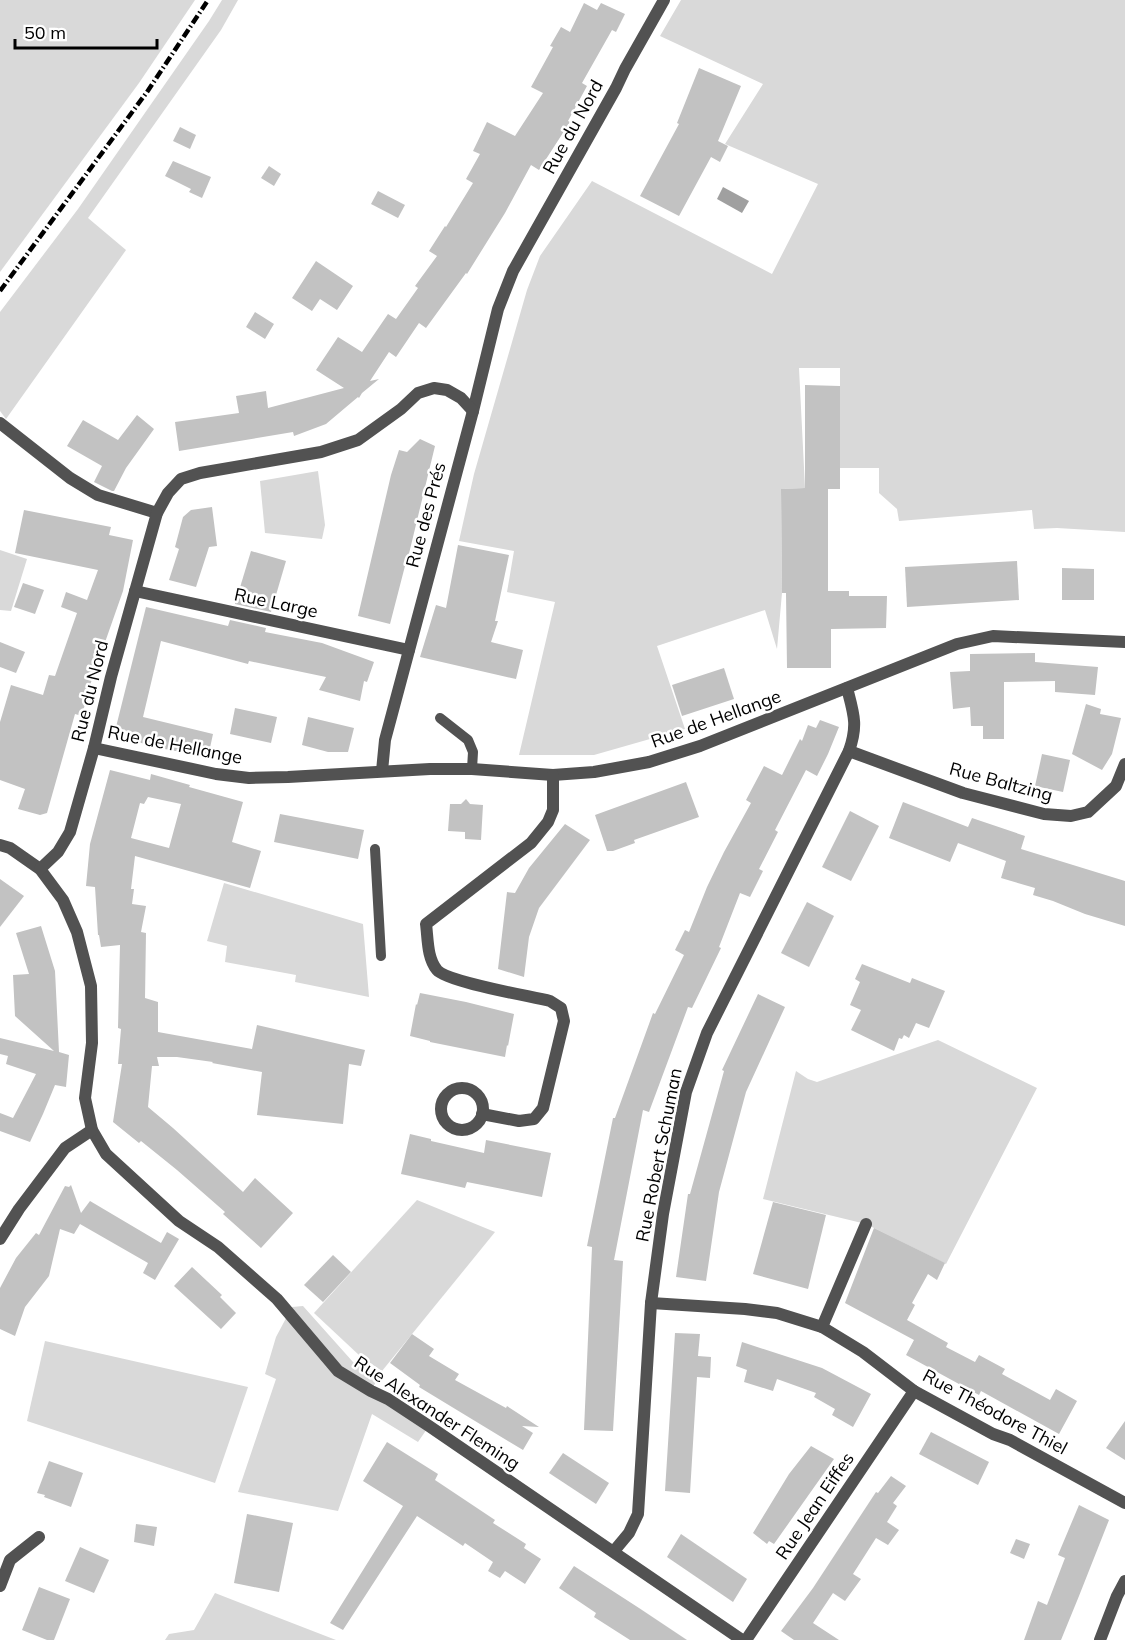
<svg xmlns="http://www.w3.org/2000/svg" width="1125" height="1640" viewBox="0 0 1125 1640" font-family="Mulish,sans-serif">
	<rect width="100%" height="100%" fill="#fff"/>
	<g fill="#d9d9d9">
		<polygon points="0,0 195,0 139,83 0,272"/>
		<polygon points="222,0 238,0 221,30 88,218 126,250 6,419 0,411 0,312 78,209 209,21"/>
		<polygon points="681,0 1125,0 1125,532 1057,528 1034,529 1032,510 899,521 897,509 879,493 879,468 840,468 840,368 799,368 805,488 781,489 782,593 777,649 765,610 657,646 685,729 594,755 519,755 555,602 507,592 514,551 459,541 474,474 527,290 540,256 592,181 772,274 818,184 725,144 763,84 660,36"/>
		<polygon points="318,471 325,525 322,539 265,533 260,481"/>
		<polygon points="0,550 27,559 11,611 0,610"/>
		<polygon points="224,883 363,924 369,997 295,982 296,975 225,962 227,946 207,941"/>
		<polygon points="938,1040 1037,1088 946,1264 866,1224 763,1199 796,1071 808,1079 817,1082"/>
		<polygon points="417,1200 495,1232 382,1371 360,1356 314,1313"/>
		<polygon points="303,1306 353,1362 378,1378 371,1391 429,1426 418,1442 372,1414 338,1511 238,1492 276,1379 265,1374 276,1337 292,1307"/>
		<polygon points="45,1341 248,1387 215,1483 27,1421"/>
		<polygon points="215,1593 336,1640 165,1640 169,1634 194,1630"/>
	</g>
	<polygon fill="#a0a0a0" points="723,187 749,201 742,213 717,199"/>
	<g fill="#c2c2c2" fill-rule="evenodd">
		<polygon points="584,3 597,10 601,3 625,14 616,32 612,30 582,83 587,86 568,121 570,122 539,170 531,165 505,213 467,274 466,273 426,328 419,323 396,357 389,352 370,381 379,379 362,393 359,398 358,397 326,424 294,436 293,432 179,451 175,422 239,413 236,396 266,391 268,408 344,388 316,370 338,337 362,352 388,314 396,319 418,288 415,286 437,256 429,251 445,226 446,227 473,183 466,179 480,154 473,151 487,122 515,136 543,93 531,87 553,47 550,46 561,27 570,32"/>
		<polygon points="699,68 741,86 718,141 728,146 720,162 711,157 679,216 640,196 679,124 677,123"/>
		<polygon points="180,127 196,135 190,149 173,141"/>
		<polygon points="173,161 211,177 202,198 189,192 191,189 165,176"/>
		<polygon points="269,166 281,174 274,186 261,178"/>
		<polygon points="378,191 405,205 398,218 371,204"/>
		<polygon points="316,261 353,286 337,310 320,299 312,311 292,298"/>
		<polygon points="255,312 274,324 265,339 246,327"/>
		<polygon points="805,385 840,386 840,489 828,489 828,591 849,591 849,596 887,596 886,628 831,629 831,668 787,668 786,593 782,593 781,489 805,488"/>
		<polygon points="137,415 154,429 126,468 114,491 112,491 94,482 102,466 67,446 83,420 118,440"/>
		<polygon points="420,439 435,446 406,566 405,566 390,624 358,616 391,475 399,450 407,452"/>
		<polygon points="212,507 217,546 209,547 196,587 169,580 179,549 175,547 183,517 191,510"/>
		<polygon points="24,510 111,527 109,535 133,540 123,591 89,688 82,716 75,714 47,813 40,815 18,809 25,789 0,780 0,722 11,685 43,695 49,675 55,676 77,613 61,607 66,592 87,600 98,570 15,553"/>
		<polygon points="458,545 509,555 495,621 498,621 491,642 523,650 516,679 420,657 436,605 446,608"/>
		<polygon points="251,551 286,561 271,612 235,604"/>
		<polygon points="1017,561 1019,600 907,607 905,567"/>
		<polygon points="1062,568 1094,569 1094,600 1062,600"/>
		<polygon points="23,583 44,590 35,614 14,607"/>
		<polygon points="146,607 228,626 230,620 266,628 265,632 322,643 374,662 367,682 364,681 360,701 319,690 326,677 249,661 248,664 161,641 143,717 213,734 208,757 154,747 154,746 137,742 137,741 114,735"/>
		<polygon points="0,642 25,652 16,673 0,667"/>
		<polygon points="1035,653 1035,662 1098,667 1095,695 1055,692 1055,681 1004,682 1004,739 983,739 983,726 971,726 970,707 953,709 950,672 970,671 970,654"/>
		<polygon points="724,668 734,699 682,716 672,685"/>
		<polygon points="1086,704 1101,709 1100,714 1121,718 1112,754 1102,770 1072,754"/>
		<polygon points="235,708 277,717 271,743 230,734"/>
		<polygon points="308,717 354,728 348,752 328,752 302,745"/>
		<polygon points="820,720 839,727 828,754 817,776 806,770 775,830 778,832 759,869 763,871 750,897 740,893 719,947 721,948 692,1008 688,1007 649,1112 643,1110 614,1260 623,1261 613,1431 584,1430 592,1247 587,1246 613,1118 615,1118 653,1013 655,1014 684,955 675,950 685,930 689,932 707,887 724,852 751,803 746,800 764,766 782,775 800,739 802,741 808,725 816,728"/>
		<polygon points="1042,754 1070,760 1063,792 1035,786"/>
		<path d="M110,770L150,780L151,774L190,785L189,787L243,802L232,842L261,851L250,888L135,856L131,889H134L132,904L146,906L141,932L146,933L145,998L158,1002V1032L252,1049L257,1025L365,1050L361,1066L349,1064L343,1124L257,1115L262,1072L212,1063L213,1062L177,1057H157L159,1066H152L148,1107L173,1128L243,1192L255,1178L293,1213L261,1248L223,1214L225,1212L177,1170L141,1141L139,1143L113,1122L122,1064H118L121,1029L118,1028L120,945L101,947L99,935H98L95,887L86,886L90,844ZM148,797L181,804L169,848L131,838L140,803L144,804Z"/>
		<polygon points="686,782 699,817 634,840 635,843 613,851 607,851 595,815"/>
		<polygon points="466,799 470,804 483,805 481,840 465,839 465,832 448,831 450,804 461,804"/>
		<polygon points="903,802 968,827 972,818 1025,836 1021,849 1125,881 1125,926 1085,914 1053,901 1033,895 1035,888 1001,878 1006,861 958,843 950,862 889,838"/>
		<polygon points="850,811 879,826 851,881 822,867"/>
		<polygon points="280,814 364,830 358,859 274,842"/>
		<polygon points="565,824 590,840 539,908 529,937 524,977 498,969 507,892 515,893 529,868"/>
		<polygon points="0,879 24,896 0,927"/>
		<polygon points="807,902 834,916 809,967 781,953"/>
		<polygon points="41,926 55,971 59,1052 69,1055 66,1087 55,1085 43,1114 30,1142 0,1131 0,1113 13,1118 36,1074 6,1064 8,1056 0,1054 0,1038 54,1051 15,1016 13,975 29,974 16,933"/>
		<polygon points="862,964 910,983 912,978 945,991 929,1028 916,1023 909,1038 904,1035 902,1039 899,1038 894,1051 851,1030 861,1010 850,1005 860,982 855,979"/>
		<polygon points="420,993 466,1002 514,1014 508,1046 507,1045 505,1057 430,1042 430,1041 410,1036 416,1004 417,1005"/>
		<polygon points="758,994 785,1007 746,1092 719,1192 706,1281 676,1277 688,1194 690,1194 724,1071 722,1070"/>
		<polygon points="410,1134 431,1139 431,1141 484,1153 486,1140 551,1153 542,1197 467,1182 465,1188 401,1174"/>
		<polygon points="71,1185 81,1213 90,1201 161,1243 167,1232 179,1239 155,1280 143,1273 148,1263 80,1224 74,1234 60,1229 49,1276 25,1307 15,1336 0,1329 0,1288 16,1258 36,1233 39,1235 65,1186 69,1187"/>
		<polygon points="773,1202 826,1215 808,1289 753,1274"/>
		<polygon points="874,1228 945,1263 937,1280 928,1274 912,1303 915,1305 907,1320 948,1343 946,1347 975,1362 979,1355 1005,1369 1002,1374 1050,1400 1056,1389 1077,1401 1059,1434 981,1391 979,1395 906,1355 914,1340 845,1303"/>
		<polygon points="333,1255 351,1272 323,1302 304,1285"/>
		<polygon points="192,1267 222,1295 220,1297 236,1313 221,1329 174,1286"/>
		<polygon points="675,1333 700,1334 698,1356 711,1357 710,1378 697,1377 690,1493 665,1491"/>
		<polygon points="412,1334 434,1349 429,1356 459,1374 455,1380 506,1408 507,1406 539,1427 522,1426 533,1433 523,1450 419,1387 420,1385 390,1363"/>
		<polygon points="742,1342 822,1368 871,1394 853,1427 832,1415 835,1409 814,1397 816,1393 777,1379 773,1391 744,1382 747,1370 736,1366"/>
		<polygon points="1125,1421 1125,1460 1106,1448"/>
		<polygon points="931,1432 989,1462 978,1485 919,1454"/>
		<polygon points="387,1442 438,1474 435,1480 495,1520 493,1523 526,1544 524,1548 541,1559 525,1584 505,1571 500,1578 488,1571 493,1562 465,1543 463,1546 417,1516 343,1630 330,1623 403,1506 363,1481"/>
		<polygon points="811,1446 834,1459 774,1544 769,1541 767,1544 753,1533 789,1474"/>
		<polygon points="563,1453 609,1483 596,1504 549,1473"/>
		<polygon points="49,1461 83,1473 71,1507 44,1497 45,1495 37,1493"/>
		<polygon points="891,1476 906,1486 893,1503 897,1506 887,1522 899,1530 888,1545 876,1538 853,1574 861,1579 845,1601 833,1593 813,1623 839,1640 794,1640 781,1631 813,1588 876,1492 878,1493"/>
		<polygon points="1079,1505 1109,1520 1079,1596 1061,1640 1024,1640 1038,1601 1047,1605 1065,1558 1058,1555"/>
		<polygon points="247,1514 293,1523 279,1592 234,1583"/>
		<polygon points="136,1524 157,1527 154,1546 134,1542"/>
		<polygon points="681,1534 747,1579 733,1602 667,1557"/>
		<polygon points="1016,1539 1030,1544 1024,1559 1010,1553"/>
		<polygon points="80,1547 109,1560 94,1593 65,1581"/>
		<polygon points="574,1566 639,1608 687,1640 630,1640 594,1617 596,1613 559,1588"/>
		<polygon points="39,1587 70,1599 54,1640 47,1640 22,1630"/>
	</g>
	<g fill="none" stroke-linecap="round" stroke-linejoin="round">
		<g stroke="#525252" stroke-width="10">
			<polyline points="440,718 468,740 473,752 472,769"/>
			<polyline points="375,849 381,956"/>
		</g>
		<g stroke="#525252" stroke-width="12">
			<polyline points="0,423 70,478 98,495 157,513"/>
			<polyline points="135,591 409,650"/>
			<polyline points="94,748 216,774 249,778 288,777 430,769 472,769 553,775 594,772 649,762 700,746 957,644 993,636 1125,642"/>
			<polyline points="849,751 963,793 1044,814 1071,816 1088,812 1116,786 1125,764"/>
			<polyline points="382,771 385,740 473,411 498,309 513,271 616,88 625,69 664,0"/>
			<polyline points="0,845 10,848 40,869 63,900 77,932 91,986 92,1043 85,1098 92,1130 106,1154 179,1221 218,1247 277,1299 338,1371 371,1391 388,1399 429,1426 742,1640"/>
			<polyline points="40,869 58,852 70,832 94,748 111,677 157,513 168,493 181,479 200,473 321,452 358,440 401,409 418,393 434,388 447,390 461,398 473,411"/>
			<circle cx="462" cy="1109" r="21"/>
			<path d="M482,1114L519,1121L534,1119L543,1108L564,1021L561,1008L550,1001C530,996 447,982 437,970C427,958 428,939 426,924L531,843L548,822L553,810V775"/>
			<polyline points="0,1239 19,1209 65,1148 92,1130"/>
			<polyline points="651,1303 745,1309 777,1313 822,1327 863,1352 914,1391 993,1434 1010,1440 1125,1503"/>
			<polyline points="822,1327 866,1224"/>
			<path d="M614,1551L629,1533L638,1514L651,1303L663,1214L686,1092L707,1033L849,751C858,725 854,715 847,688"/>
			<polyline points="0,1586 10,1560 39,1537"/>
			<polyline points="746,1640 914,1391"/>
			<polyline points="1100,1640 1117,1596 1125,1581"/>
		</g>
		<polyline stroke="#000" stroke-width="4.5" stroke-dasharray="9 3 1.5 3" stroke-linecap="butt" points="0,291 147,92 208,0"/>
	</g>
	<g text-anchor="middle" stroke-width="5" stroke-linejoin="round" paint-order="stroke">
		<g font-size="18" fill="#000" stroke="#fff">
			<text transform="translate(573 127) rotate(-61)" y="6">Rue du Nord</text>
			<text transform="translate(426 515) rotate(-75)" y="6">Rue des Prés</text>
			<text transform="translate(276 603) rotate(12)" y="6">Rue Large</text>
			<text transform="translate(90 691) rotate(-76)" y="6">Rue du Nord</text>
			<text transform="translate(716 719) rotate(-20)" y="6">Rue de Hellange</text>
			<text transform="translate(175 745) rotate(11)" y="6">Rue de Hellange</text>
			<text transform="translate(1001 782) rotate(15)" y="6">Rue Baltzing</text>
			<text transform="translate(659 1155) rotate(-79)" y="6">Rue Robert Schuman</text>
			<text transform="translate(995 1412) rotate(28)" y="6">Rue Théodore Thiel</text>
			<text transform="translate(437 1413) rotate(33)" y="6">Rue Alexander Fleming</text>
			<text transform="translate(815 1506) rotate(-56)" y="6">Rue Jean Eiffes</text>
		</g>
	</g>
	<path d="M15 39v9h142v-9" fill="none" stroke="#000000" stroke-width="3"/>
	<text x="24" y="39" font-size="18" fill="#000000" stroke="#ffffff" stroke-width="4.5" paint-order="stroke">50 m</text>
</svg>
